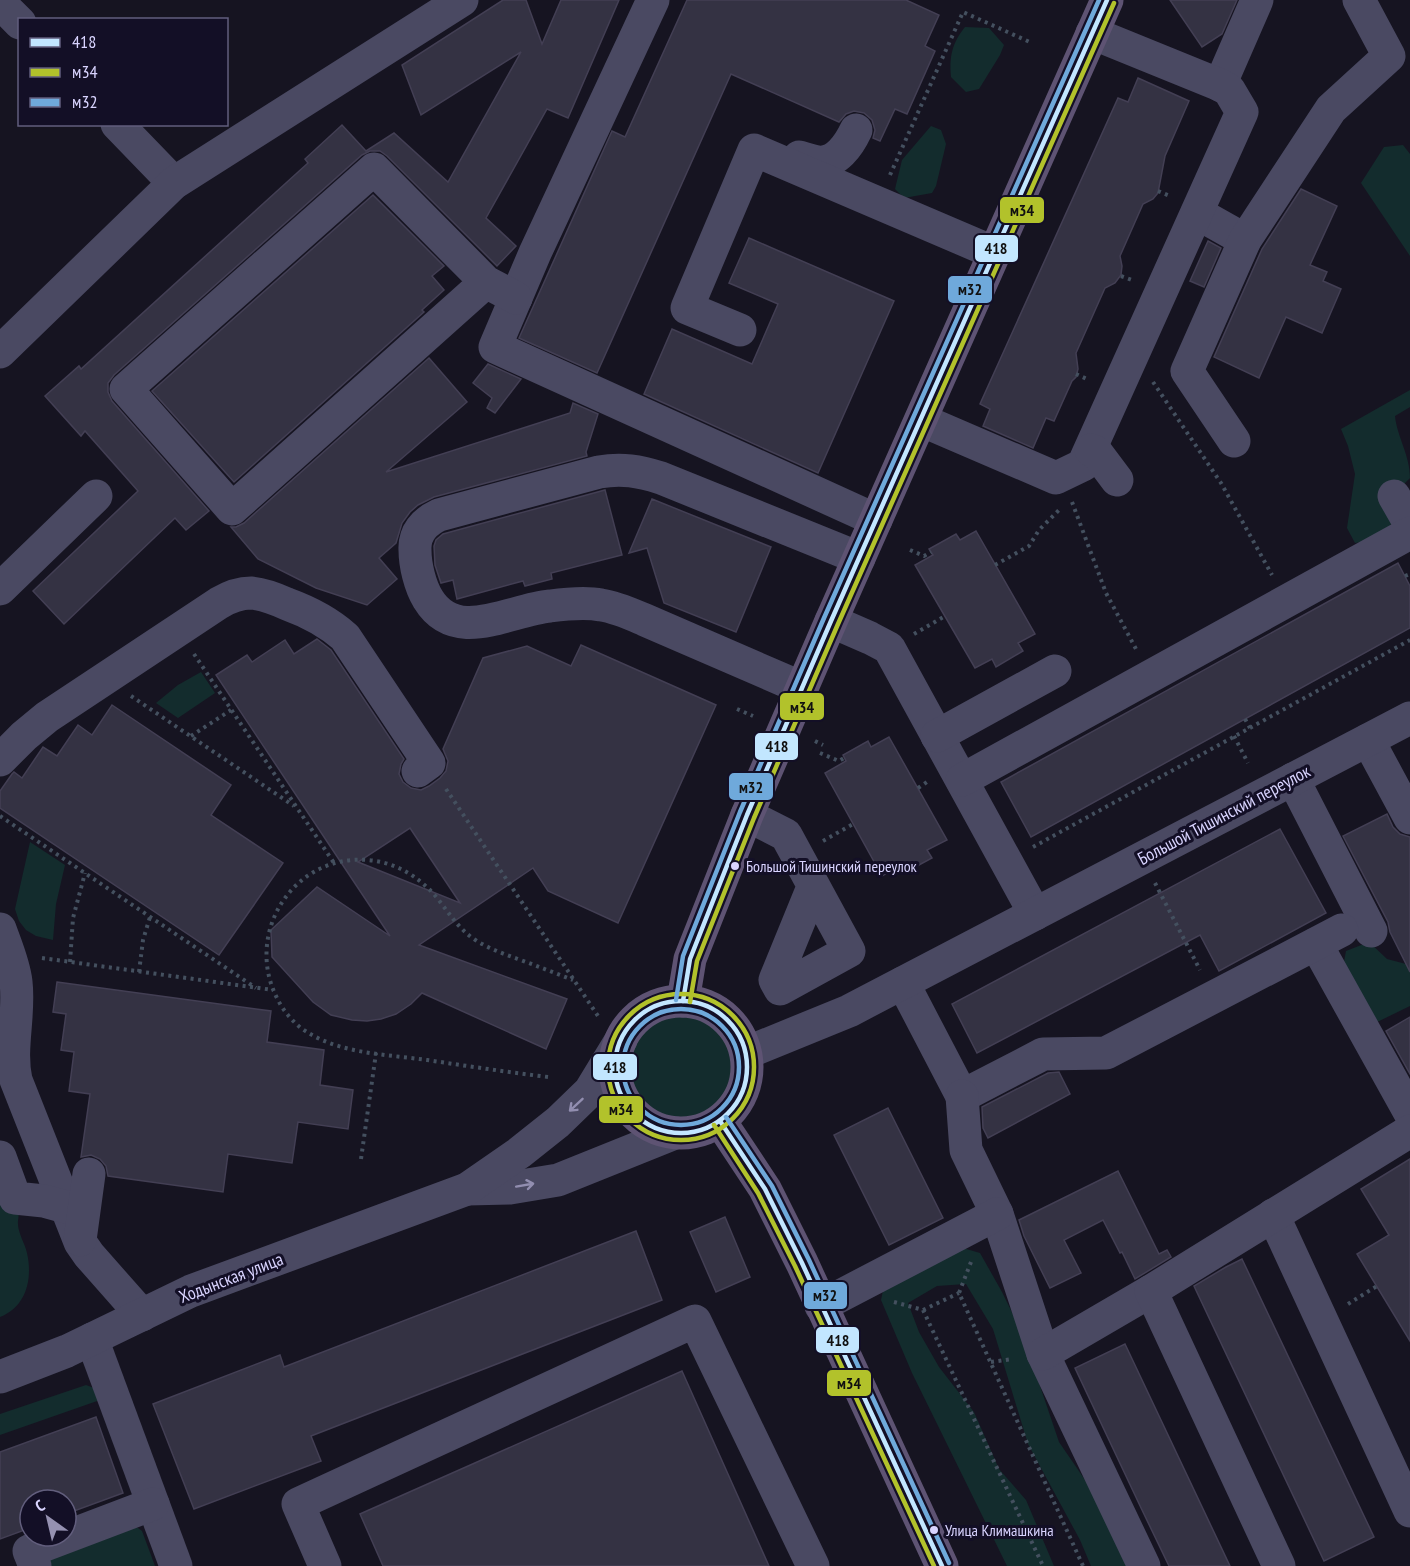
<svg xmlns="http://www.w3.org/2000/svg" width="1410" height="1566" viewBox="0 0 1410 1566" font-family="'PT Sans Narrow',sans-serif">
	<rect width="100%" height="100%" fill="#161421"/>
	<g fill="#132c2d">
		<path d="M965,27L989,28L1004,45L1000,55L979,89L966,92L951,77C949,57 952,43 965,27Z"/>
		<polygon points="931,126 941,130 946,144 936,186 932,193 904,198 895,189 902,160"/>
		<polygon points="1403,145 1410,154 1410,256 1361,183 1384,147"/>
		<path d="M1410,390V407L1395,416C1397,437 1410,455 1410,478L1390,498L1393,521L1381,539L1355,543L1347,528L1355,474L1348,446L1341,429Z"/>
		<polygon points="201,672 215,693 178,718 156,703 178,685"/>
		<polygon points="30,842 65,865 56,904 53,940 36,936 26,930 19,921 15,909"/>
		<polygon points="1369,942 1387,959 1406,964 1410,961 1410,1006 1371,1025 1342,973 1346,951"/>
		<circle cx="682" cy="1068" r="57"/>
		<path d="M0,1175L27,1184C24,1196 19,1209 18,1221C17,1232 25,1243 27,1253C33,1279 26,1307 0,1317Z"/>
		<polygon points="956,1246 980,1253 1002,1292 1031,1351 1040,1386 1059,1442 1094,1493 1134,1566 1091,1566 1080,1540 1028,1444 993,1329 966,1284 937,1286 908,1303 919,1332 939,1367 974,1412 999,1469 1026,1500 1054,1566 1007,1566 912,1373 881,1300 885,1281"/>
		<polygon points="86,1385 94,1388 100,1400 0,1435 0,1414"/>
		<polygon points="132,1526 138,1528 142,1531 155,1566 45,1566 50,1556"/>
	</g>
	<g fill="#343243" stroke="#433f54" stroke-width="1.5" fill-rule="evenodd">
		<polygon points="503,0 526,0 542,44 561,0 619,0 568,118 547,109 486,218 516,246 497,266 387,156 380,151 370,151 362,155 114,375 108,383 108,392 112,401 209,511 186,530 175,518 64,624 33,591 138,491 85,431 81,436 45,396 79,366 81,369 308,163 305,159 342,125 366,151 394,133 448,182 521,52 421,115 402,65"/>
		<polygon points="687,0 906,0 939,15 925,46 935,51 907,114 895,109 880,141 873,138 875,130 872,120 864,113 854,111 846,114 839,122 731,74 597,373 519,338 612,131 625,137"/>
		<polygon points="1170,0 1237,0 1222,34 1202,47"/>
		<polygon points="1138,78 1189,101 1165,156 1158,193 1153,199 1143,204 1120,256 1122,266 1121,275 1115,283 1105,288 1076,353 1078,369 1076,377 1072,381 1054,421 1046,418 1033,448 983,426 990,409 980,404 1118,98 1128,102"/>
		<polygon points="1301,189 1337,206 1310,265 1327,272 1323,281 1341,289 1322,333 1286,317 1259,378 1214,357 1262,249"/>
		<polygon points="373,195 444,266 432,276 444,290 422,310 424,312 234,482 152,391"/>
		<polygon points="749,238 894,301 818,473 644,394 672,329 752,364 778,304 729,283"/>
		<polygon points="1208,241 1221,248 1204,287 1190,281"/>
		<polygon points="429,358 467,402 386,472 570,413 573,403 598,414 586,452 587,456 434,497 418,505 410,512 402,523 396,543 379,558 397,579 367,605 316,588 258,559 231,527 236,527 244,523"/>
		<polygon points="488,364 521,379 495,413 487,408 492,398 473,383"/>
		<polygon points="605,490 622,555 551,573 552,579 525,586 523,581 457,599 453,580 441,583 435,565 434,546 436,540 443,534"/>
		<polygon points="652,499 771,547 736,632 664,603 647,548 629,553"/>
		<polygon points="976,531 1035,634 1018,643 1023,651 996,667 992,659 975,668 915,565 933,555 929,549 956,534 960,540"/>
		<polygon points="1398,563 1410,586 1410,628 1031,837 1001,782"/>
		<path d="M317,639L331,650L404,759L401,764L399,774L403,782L411,788L421,790L429,786L440,778L446,771L448,761L443,749L483,658L527,646L571,666L581,645L716,705L618,923L548,891L533,868L419,945L567,999L546,1049L422,993L411,1004L396,1014L381,1019L367,1021L352,1020L331,1015L313,1002L272,957L271,930L317,887L390,936L216,675L247,655L252,662L285,640L294,654ZM410,828L460,903L358,862Z"/>
		<polygon points="112,705 231,785 211,815 283,863 219,955 0,808 0,791 12,774 14,772 22,778 43,747 57,756 78,725 92,735"/>
		<polygon points="889,737 947,840 927,850 932,858 908,871 904,863 882,876 825,773 846,761 843,755 868,741 871,747"/>
		<polygon points="1387,814 1393,827 1400,834 1410,837 1410,972 1390,932 1388,922 1343,836"/>
		<polygon points="1280,829 1326,913 1219,971 1200,935 977,1053 952,1004"/>
		<polygon points="57,982 271,1011 267,1042 324,1050 320,1085 353,1090 348,1129 298,1122 292,1163 228,1154 223,1192 108,1176 106,1166 100,1159 91,1155 81,1157 90,1094 69,1091 74,1052 61,1050 66,1014 53,1012"/>
		<polygon points="1410,1017 1410,1074 1386,1031"/>
		<polygon points="1059,1072 1070,1094 988,1138 983,1128 982,1107 1048,1073"/>
		<polygon points="888,1108 943,1218 889,1245 834,1135"/>
		<polygon points="1410,1159 1410,1341 1357,1254 1389,1235 1361,1189"/>
		<polygon points="1118,1171 1159,1254 1167,1250 1171,1257 1135,1279 1122,1252 1120,1253 1103,1220 1064,1240 1081,1273 1050,1288 1024,1236 1019,1220"/>
		<polygon points="725,1217 750,1277 716,1292 690,1232"/>
		<polygon points="636,1231 662,1300 311,1436 321,1461 194,1509 153,1404 280,1355 284,1367"/>
		<polygon points="1242,1259 1374,1537 1324,1561 1194,1286 1226,1267"/>
		<polygon points="1125,1344 1230,1566 1169,1566 1142,1510 1075,1368"/>
		<polygon points="682,1371 769,1566 383,1566 360,1514"/>
		<polygon points="96,1417 123,1493 66,1514 66,1500 30,1500 30,1528 0,1539 0,1452"/>
	</g>
	<g fill="none" stroke-linecap="round" stroke-linejoin="round">
		<g stroke="#44505f" stroke-width="4" stroke-dasharray="3 4.5" stroke-linecap="butt">
			<polyline points="890,175 963,12 1032,43"/>
			<polyline points="1158,191 1170,196"/>
			<polyline points="1121,276 1132,280"/>
			<polyline points="1076,374 1087,379"/>
			<polyline points="1153,382 1221,483 1272,575"/>
			<polyline points="1072,502 1106,593 1136,649"/>
			<polyline points="910,550 924,556 931,552"/>
			<polyline points="995,565 1029,546 1039,530 1061,508"/>
			<polyline points="1405,576 1410,574"/>
			<polyline points="914,634 945,616"/>
			<polyline points="194,654 334,863"/>
			<polyline points="131,696 294,806"/>
			<polyline points="737,709 753,716"/>
			<polyline points="1245,719 1250,728"/>
			<polyline points="191,736 231,710"/>
			<polyline points="1234,736 1248,763"/>
			<polyline points="815,741 823,745"/>
			<polyline points="820,753 839,761 844,758"/>
			<polyline points="918,788 927,782"/>
			<polyline points="446,789 598,1016"/>
			<polyline points="0,816 256,988"/>
			<polyline points="823,841 853,824"/>
			<polyline points="1033,847 1410,640"/>
			<polyline points="1155,883 1200,970"/>
			<polyline points="42,958 273,990"/>
			<polyline points="70,962 73,918 85,873"/>
			<polyline points="139,972 143,940 150,917"/>
			<path d="M548,1077C507,1072 467,1066 427,1060C384,1054 337,1054 301,1028C292,1021 283,1010 278,1000C243,935 292,854 368,860C395,862 420,877 437,898C450,914 459,930 477,941C490,949 504,954 518,959C537,966 555,973 573,980"/>
			<polyline points="361,1159 376,1053"/>
			<polyline points="971,1262 959,1293 1083,1566"/>
			<polyline points="894,1302 923,1310 1043,1566"/>
			<polyline points="1348,1304 1377,1286"/>
			<polyline points="923,1310 959,1293"/>
			<polyline points="991,1362 1013,1359"/>
		</g>
		<g stroke="#4a4962" stroke-width="33">
			<polyline points="653,0 535,253 495,347 876,520"/>
			<polyline points="0,3 20,23"/>
			<polyline points="1220,85 1257,0"/>
			<polyline points="117,124 174,183"/>
			<path d="M795,166L799,157C805,159 811,161 818,162C836,164 849,145 856,130"/>
			<polyline points="1197,213 1245,240"/>
			<polyline points="486,282 232,509 126,389 374,169 486,282 516,298"/>
			<polyline points="740,330 687,308 754,150 995,253"/>
			<polyline points="0,352 174,183 462,0"/>
			<polyline points="921,420 1056,478 1083,465 1242,112 1229,90 1220,85 1092,33"/>
			<polyline points="1234,441 1187,371 1245,240 1331,109 1389,56 1359,0"/>
			<polyline points="1091,450 1096,452 1117,480"/>
			<polyline points="1394,496 1410,524"/>
			<polyline points="0,589 96,496"/>
			<polyline points="831,621 870,638 889,648 1035,914"/>
			<path d="M802,688L645,620C631,614 616,607 601,605C585,602 566,604 550,606C509,610 456,645 428,599C420,586 415,565 415,550C414,533 424,522 439,515L599,472C622,468 639,471 661,478L859,558"/>
			<polyline points="937,736 1055,671"/>
			<polyline points="1368,740 1410,818"/>
			<path d="M0,760L24,736L47,717L219,603C229,597 239,593 251,593C263,594 276,599 287,604C309,612 327,621 345,637L429,763L418,771"/>
			<polyline points="1293,779 1371,931"/>
			<polyline points="962,780 1410,533"/>
			<polyline points="747,815 786,835 849,951 780,989 775,980 813,887"/>
			<path d="M0,929C6,946 14,964 16,982C20,1015 9,1048 16,1080L80,1242L89,1255L142,1315"/>
			<polyline points="1316,944 1410,1113"/>
			<polyline points="903,983 962,1096 1043,1054 1106,1053 1342,930"/>
			<polyline points="746,1053 849,1011 1410,718"/>
			<polyline points="962,1096 966,1150 997,1214 1043,1354 1144,1566"/>
			<polyline points="0,1157 15,1198 44,1201 66,1207"/>
			<polyline points="467,1189 510,1188 558,1180 675,1133"/>
			<polyline points="1273,1215 1410,1511"/>
			<polyline points="80,1240 89,1174"/>
			<polyline points="821,1306 997,1214"/>
			<polyline points="92,1339 176,1566"/>
			<polyline points="1043,1354 1151,1291"/>
			<polyline points="0,1377 67,1351 191,1291 467,1189 519,1153 558,1122 590,1091 621,1040"/>
			<polyline points="35,1566 29,1551 153,1504"/>
			<polyline points="325,1566 298,1504 695,1321 813,1566"/>
			<polyline points="1279,1566 1151,1291 1410,1131"/>
		</g>
		<g stroke="#5e5373" stroke-width="33">
			<polyline points="683,1001 690,959 747,815 831,621 1107,0"/>
			<circle cx="681" cy="1067" r="66"/>
			<polyline points="720,1121 765,1189 802,1263 942,1566"/>
		</g>
		<defs>
			<g id="bus-1">
				<polyline points="683,1001 690,959 747,815 831,621 1107,0"/>
				<circle cx="681" cy="1067" r="66"/>
				<polyline points="720,1121 765,1189 802,1263 942,1566"/>
			</g>
			<g id="bus-2">
				<circle cx="681" cy="1067" r="73"/>
				<polyline points="690,1002 697,961 754,818 838,624 1114,3"/>
				<polyline points="714,1125 758,1193 795,1266 934,1566"/>
			</g>
			<g id="bus-3">
				<polyline points="676,1000 683,956 740,812 824,618 1099,0"/>
				<circle cx="681" cy="1067" r="58"/>
				<polyline points="726,1117 772,1186 809,1260 949,1563"/>
			</g>
		</defs>
		<use href="#bus-1" stroke="#130f26" stroke-width="9"/>
		<use href="#bus-2" stroke="#130f26" stroke-width="9"/>
		<use href="#bus-3" stroke="#130f26" stroke-width="9"/>
		<use href="#bus-1" stroke="#c2e6ff" stroke-width="4.5"/>
		<use href="#bus-2" stroke="#b2c22b" stroke-width="4.5"/>
		<use href="#bus-3" stroke="#6fa9db" stroke-width="4.5"/>
	</g>
	<defs><path id="oneway-shaft" d="M-6 0H5M1.5-3L5.5 0L1.5 3" fill="none" stroke-width="1.6" stroke-linecap="round" stroke-linejoin="round" transform="scale(1.5)"/></defs>
	<g stroke="#928eb0">
		<use href="#oneway-shaft" transform="translate(576 1105) rotate(137)"/>
		<use href="#oneway-shaft" transform="translate(525 1185) rotate(-10)"/>
	</g>
	<g fill="#d9d4ff" stroke="#130f26" stroke-width="2">
		<circle cx="735" cy="866" r="5"/>
		<circle cx="934" cy="1530" r="5"/>
	</g>
	<g text-anchor="middle" stroke-width="6" stroke-linejoin="round" paint-order="stroke">
		<g font-size="16" fill="#d9d4ff" stroke="#130f26" text-anchor="start">
			<text x="746" y="872">Большой Тишинский переулок</text>
			<text x="945" y="1536">Улица Климашкина</text>
		</g>
		<g font-size="18" fill="#d9d4ff" stroke="#130f26">
			<text transform="translate(1224 815) rotate(-28)" y="6">Большой Тишинский переулок</text>
			<text transform="translate(231 1278) rotate(-21)" y="6">Ходынская улица</text>
		</g>
	</g>
	<g stroke="#130f26" stroke-width="2">
		<rect x="999" y="196" width="46" height="28" rx="6" fill="#b2c22b"/>
		<rect x="974" y="234" width="45" height="29" rx="6" fill="#c2e6ff"/>
		<rect x="947" y="275" width="46" height="29" rx="6" fill="#6fa9db"/>
		<rect x="779" y="692" width="46" height="29" rx="6" fill="#b2c22b"/>
		<rect x="754" y="732" width="45" height="29" rx="6" fill="#c2e6ff"/>
		<rect x="728" y="772" width="46" height="29" rx="6" fill="#6fa9db"/>
		<rect x="592" y="1053" width="46" height="28" rx="6" fill="#c2e6ff"/>
		<rect x="598" y="1095" width="46" height="29" rx="6" fill="#b2c22b"/>
		<rect x="803" y="1281" width="45" height="29" rx="6" fill="#6fa9db"/>
		<rect x="815" y="1326" width="45" height="28" rx="6" fill="#c2e6ff"/>
		<rect x="826" y="1369" width="46" height="28" rx="6" fill="#b2c22b"/>
	</g>
	<g font-size="16" text-anchor="middle" font-weight="bold" fill="#111">
		<text x="1022" y="216">м34</text>
		<text x="996" y="254">418</text>
		<text x="970" y="295">м32</text>
		<text x="802" y="713">м34</text>
		<text x="777" y="752">418</text>
		<text x="751" y="793">м32</text>
		<text x="615" y="1073">418</text>
		<text x="621" y="1115">м34</text>
		<text x="825" y="1301">м32</text>
		<text x="838" y="1346">418</text>
		<text x="849" y="1389">м34</text>
	</g>
	<rect x="18" y="18" width="210" height="108" fill="#130f26" stroke="#625e7d" stroke-width="1.5"/>
	<rect x="30" y="38" width="30" height="9" fill="#c2e6ff" stroke="#625e7d" stroke-width="1.5"/>
	<text x="72" y="48" font-size="18" fill="#d9d4ff">418</text>
	<rect x="30" y="68" width="30" height="9" fill="#b2c22b" stroke="#625e7d" stroke-width="1.5"/>
	<text x="72" y="78" font-size="18" fill="#d9d4ff">м34</text>
	<rect x="30" y="98" width="30" height="9" fill="#6fa9db" stroke="#625e7d" stroke-width="1.5"/>
	<text x="72" y="108" font-size="18" fill="#d9d4ff">м32</text>
	<g transform="translate(48 1518) rotate(326)"><circle r="28" fill="#130f26" stroke="#625e7d" stroke-width="1.5"/>
	<path d="M0-4.5L10 22L0 15L-10 22Z" fill="#9591b1"/>
	<text y="-9" font-size="16" font-weight="bold" text-anchor="middle" fill="#d9d4ff">С</text>
	</g>
</svg>
